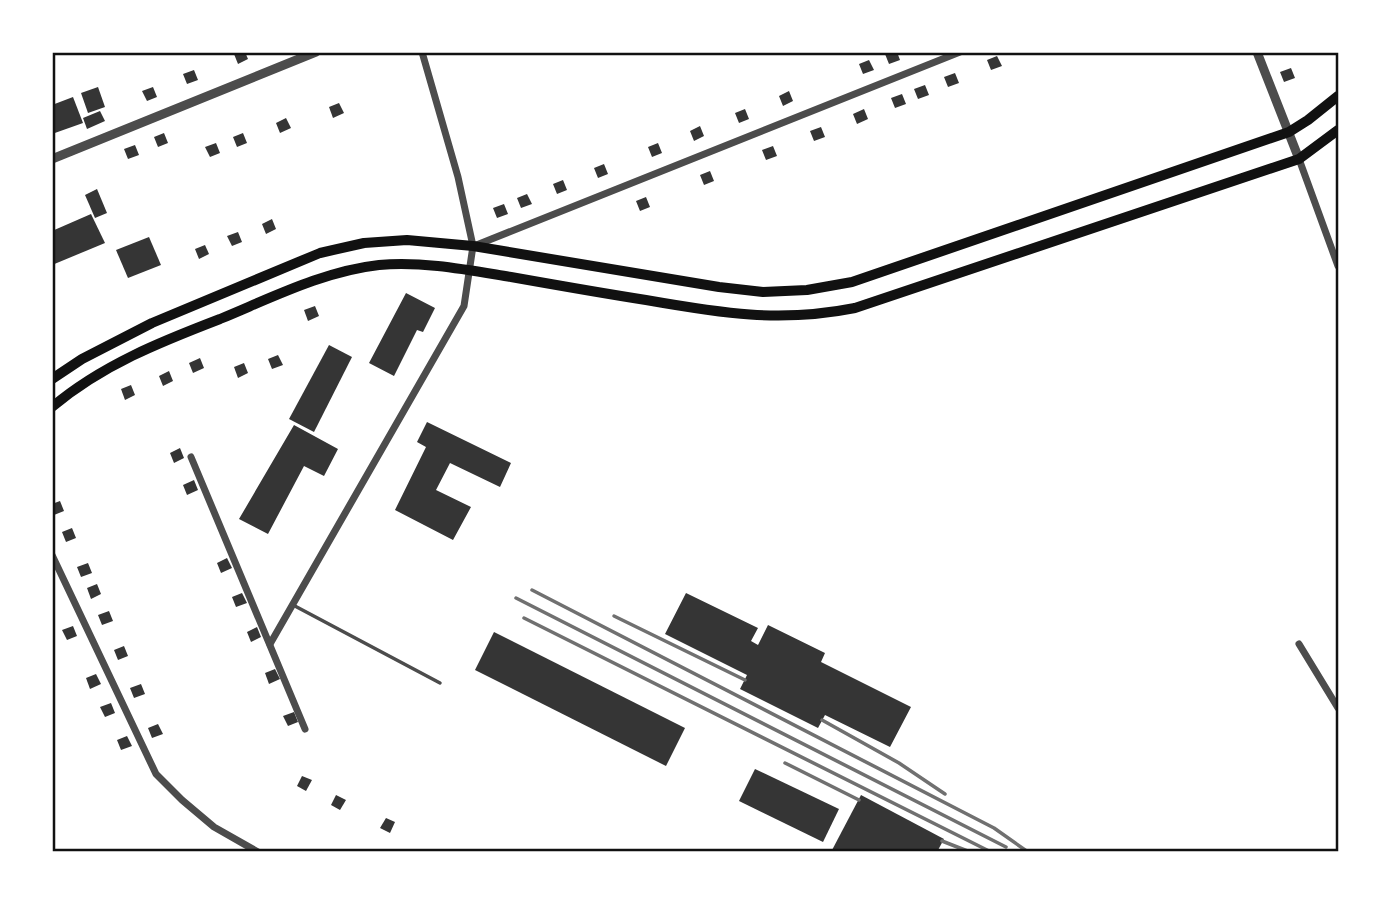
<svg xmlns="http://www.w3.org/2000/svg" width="1391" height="904" viewBox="0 0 1391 904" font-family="Overpass,sans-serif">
	<rect width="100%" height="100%" fill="#fff"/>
	<g fill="#353535">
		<polygon points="237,52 245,52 248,59 238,64 234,54"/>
		<polygon points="889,52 897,52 900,60 889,64 885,54"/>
		<polygon points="997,56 1002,66 991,70 987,60"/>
		<polygon points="869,60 874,70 863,74 859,64"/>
		<polygon points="1291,68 1295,78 1284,82 1280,72"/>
		<polygon points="194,70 198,80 187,84 183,74"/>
		<polygon points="955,73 959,83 948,87 944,77"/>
		<polygon points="925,85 929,95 918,99 914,89"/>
		<polygon points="98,87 105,107 88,113 81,93"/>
		<polygon points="153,87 157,97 147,101 142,91"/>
		<polygon points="789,91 793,101 783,106 779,96"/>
		<polygon points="902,94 906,104 895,108 891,98"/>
		<polygon points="73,97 83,123 52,134 52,105"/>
		<polygon points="339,103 344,113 333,118 329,107"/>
		<polygon points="745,109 749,119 739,123 735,113"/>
		<polygon points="864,109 868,119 857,124 853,114"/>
		<polygon points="100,111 105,121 87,129 83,118"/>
		<polygon points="286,118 291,128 280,133 276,123"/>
		<polygon points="700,126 704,136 694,141 690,131"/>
		<polygon points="821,127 825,137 814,141 810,131"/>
		<polygon points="164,133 168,143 158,147 154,137"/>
		<polygon points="243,133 247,143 237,147 233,137"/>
		<polygon points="216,143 220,153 210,157 205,147"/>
		<polygon points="658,143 662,153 652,157 648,147"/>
		<polygon points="135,145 139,155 128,159 124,149"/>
		<polygon points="773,146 777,156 766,160 762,150"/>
		<polygon points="604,164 608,174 598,178 594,168"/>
		<polygon points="710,171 714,181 704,185 700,175"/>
		<polygon points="563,180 567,190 557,194 553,184"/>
		<polygon points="97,189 107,213 95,218 85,195"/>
		<polygon points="527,194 532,204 521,208 517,198"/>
		<polygon points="646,197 650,207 640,211 636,201"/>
		<polygon points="504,204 508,214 497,218 493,208"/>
		<polygon points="91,214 105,243 52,265 52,231"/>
		<polygon points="272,219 276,229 266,234 262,224"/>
		<polygon points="238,232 242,242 232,246 227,236"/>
		<polygon points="149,237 161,265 128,278 116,250"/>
		<polygon points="205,245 209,254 199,259 195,249"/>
		<polygon points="406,293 435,308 423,332 417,330 394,376 369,363"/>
		<polygon points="315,306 319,316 308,321 304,310"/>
		<polygon points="329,345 352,357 314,432 289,419"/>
		<polygon points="278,355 283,365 272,369 268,359"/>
		<polygon points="200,358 204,368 193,373 189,363"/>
		<polygon points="244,363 248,373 238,378 234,367"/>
		<polygon points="169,371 173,381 163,386 159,376"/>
		<polygon points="131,385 135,395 125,400 121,389"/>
		<polygon points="427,422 511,463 500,487 450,463 436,490 471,507 453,540 395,510 426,447 417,442"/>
		<polygon points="294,425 338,449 324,476 304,466 268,534 239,519"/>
		<polygon points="180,448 184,458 174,463 170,453"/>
		<polygon points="194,480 198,490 187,495 183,485"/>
		<polygon points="60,501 64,511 54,515 52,504"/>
		<polygon points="72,528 76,538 66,542 62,532"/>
		<polygon points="227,558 232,568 221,573 217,563"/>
		<polygon points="88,563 92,573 81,577 77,567"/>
		<polygon points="97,584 101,594 91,599 87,588"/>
		<polygon points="242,593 247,603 236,607 232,597"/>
		<polygon points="686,593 758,628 751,641 758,645 768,625 825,653 821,662 911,707 890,747 825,715 818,728 740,689 747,675 665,634"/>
		<polygon points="109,611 113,621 102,625 98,615"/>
		<polygon points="73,626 77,636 67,640 62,630"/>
		<polygon points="257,627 261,637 251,642 247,632"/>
		<polygon points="494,632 685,728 666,766 475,670"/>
		<polygon points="124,646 128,656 118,660 114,650"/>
		<polygon points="275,669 280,679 269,684 265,673"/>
		<polygon points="96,674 101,684 90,689 86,678"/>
		<polygon points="141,684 145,694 134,698 130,688"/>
		<polygon points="111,703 115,713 105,717 100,707"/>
		<polygon points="294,712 298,722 288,726 283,716"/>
		<polygon points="158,724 163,734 152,738 148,728"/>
		<polygon points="127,736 132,746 121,750 117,740"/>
		<polygon points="755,769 839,809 823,842 739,801"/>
		<polygon points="302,776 312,780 306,791 297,786"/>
		<polygon points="336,795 346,800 340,810 331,805"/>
		<polygon points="861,795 944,839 937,852 831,852"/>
		<polygon points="386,818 395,822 390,833 380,828"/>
	</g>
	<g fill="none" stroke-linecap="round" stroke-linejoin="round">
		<polyline stroke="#4c4c4c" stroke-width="3.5" points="293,605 440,683"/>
		<g stroke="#4c4c4c" stroke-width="7">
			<polyline points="1299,159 1338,266"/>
			<polyline points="474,246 960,52"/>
			<polyline points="191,457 305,729"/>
			<polyline points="52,555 156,774 182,800 214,827 258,852"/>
			<polyline points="270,644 464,306 473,246 458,177 422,52"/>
			<polyline points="1299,644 1338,708"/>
		</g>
		<g stroke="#4c4c4c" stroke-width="9">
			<polyline points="1257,52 1299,159"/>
			<polyline points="52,159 316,52"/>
		</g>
		<g stroke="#111" stroke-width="10">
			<polyline points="52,379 82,359 152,323 320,253 364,243 407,240 473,246 719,287 763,292 807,290 852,282 1289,132 1308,120 1338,96"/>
			<path d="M52,407C102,365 160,342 220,319C271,298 324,271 379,265C423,261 468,270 511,277C556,285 601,293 646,300C720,313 780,323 855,308L1299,159L1338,130"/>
		</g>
		<g stroke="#707070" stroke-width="3.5">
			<polyline points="532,590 994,828 1028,852"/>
			<polyline points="516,598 1006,847"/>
			<polyline points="614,616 745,680"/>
			<polyline points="524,618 991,852"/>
			<polyline points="822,720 899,763 945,794"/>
			<polyline points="785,763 859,800"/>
			<polyline points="942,841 970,852"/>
		</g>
	</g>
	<rect width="1391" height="904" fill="none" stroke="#ffffff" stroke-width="108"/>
	<rect x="54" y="54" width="1283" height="796" fill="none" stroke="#111" stroke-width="2.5"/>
</svg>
